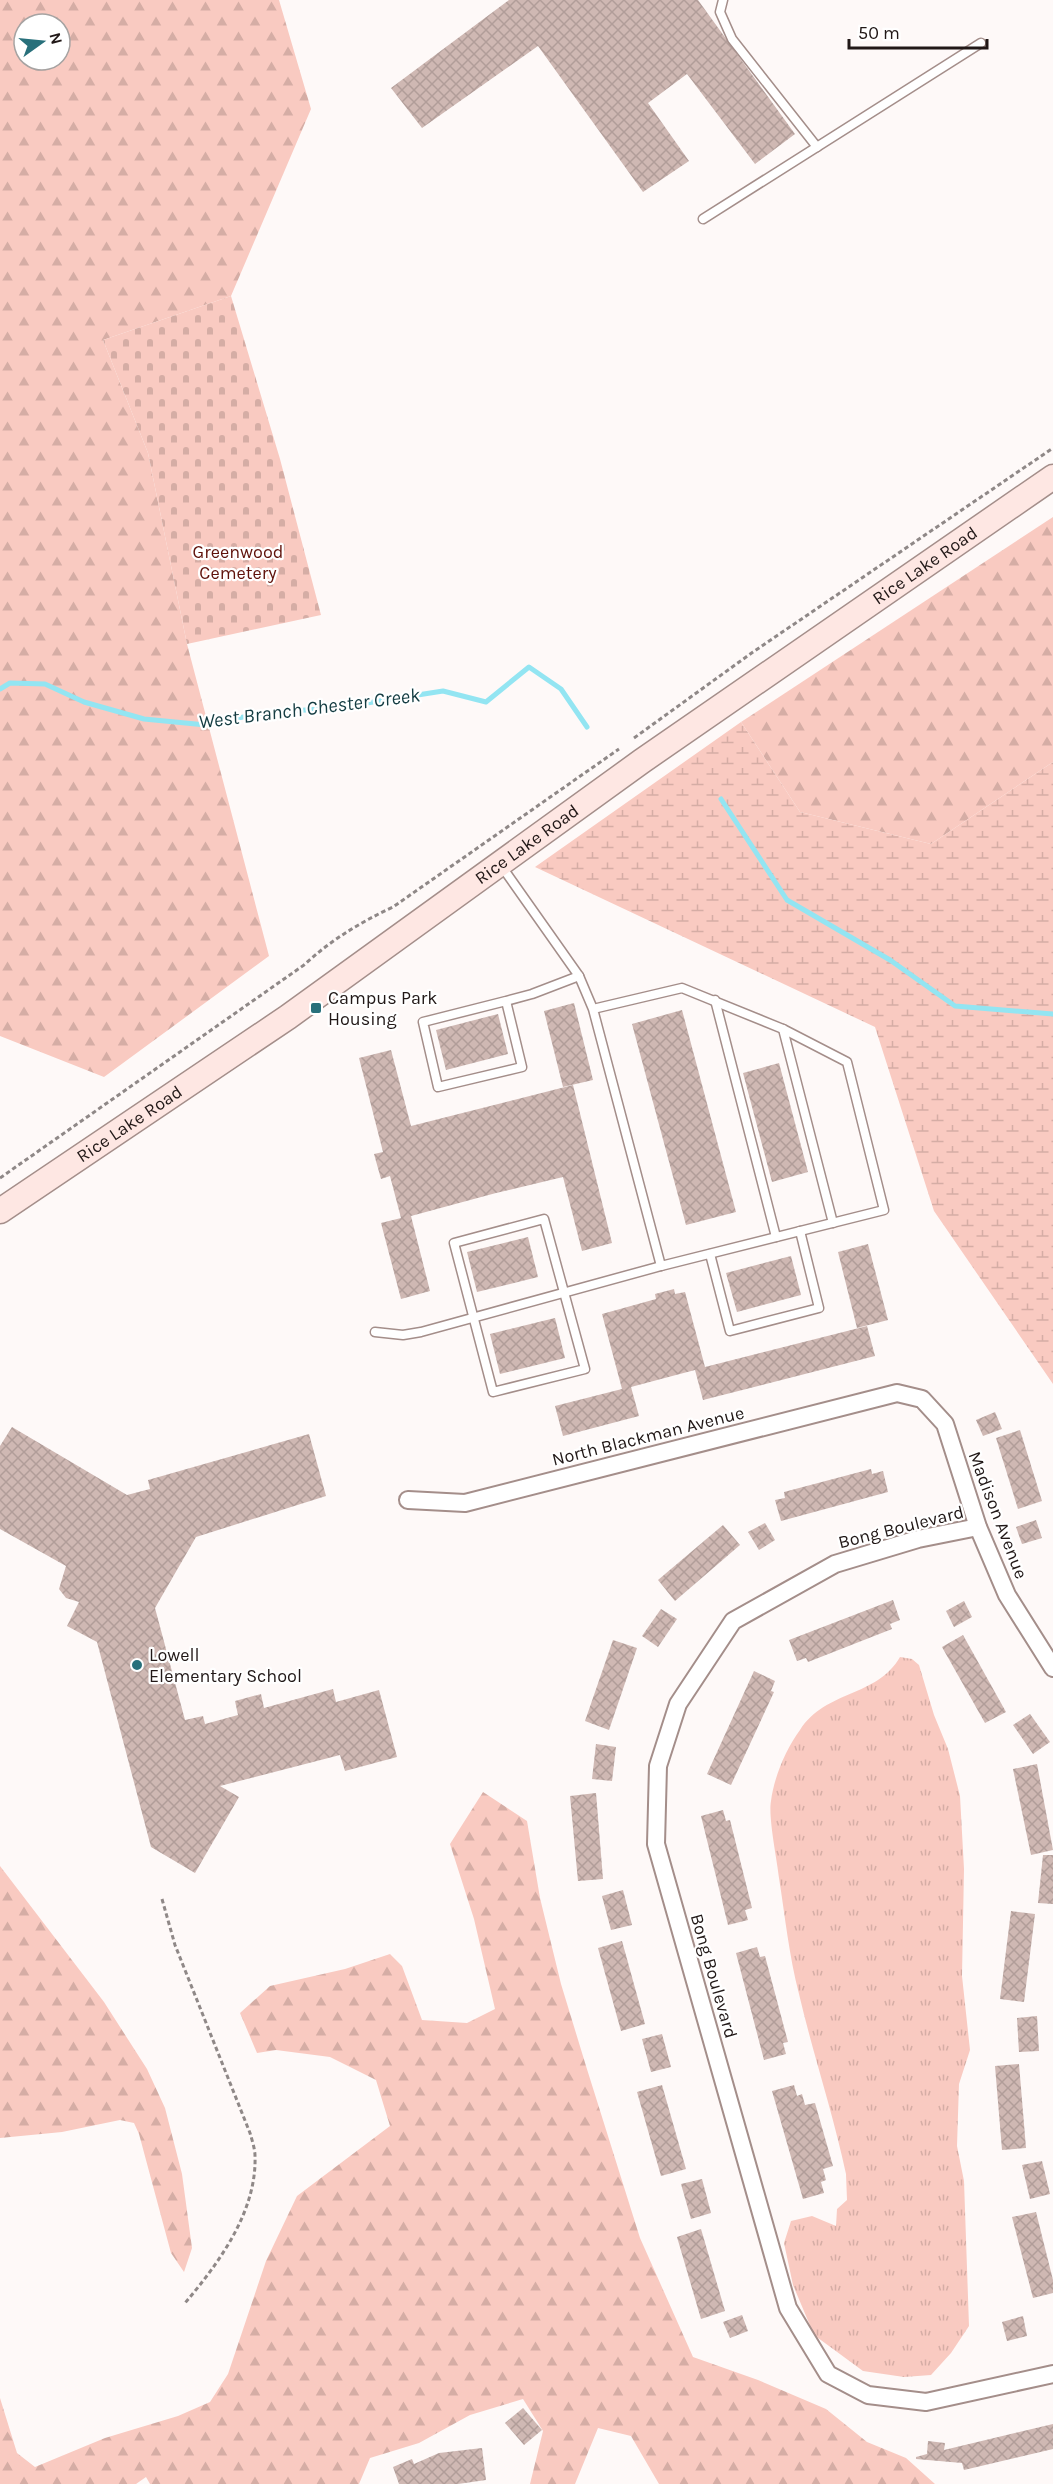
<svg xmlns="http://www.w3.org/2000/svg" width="1053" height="2484" viewBox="0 0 1053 2484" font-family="Karla,sans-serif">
	<defs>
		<pattern id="grass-tufts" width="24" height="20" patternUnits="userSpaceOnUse" patternTransform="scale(1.5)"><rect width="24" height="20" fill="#f9cac1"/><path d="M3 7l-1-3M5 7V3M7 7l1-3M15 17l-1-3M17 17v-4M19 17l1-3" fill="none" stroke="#d5ada5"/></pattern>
		<pattern id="forest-firs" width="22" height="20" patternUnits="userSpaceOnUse" patternTransform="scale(1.5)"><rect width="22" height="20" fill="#f9cac1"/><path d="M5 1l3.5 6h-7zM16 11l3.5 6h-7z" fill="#d5ada5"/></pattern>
		<pattern id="wetland-marsh" width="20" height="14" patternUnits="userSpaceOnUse" patternTransform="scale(1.5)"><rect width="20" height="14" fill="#f9cac1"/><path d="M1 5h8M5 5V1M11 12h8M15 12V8" fill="none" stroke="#d5ada5"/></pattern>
		<pattern id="cemetery-stones" width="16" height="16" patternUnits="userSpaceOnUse" patternTransform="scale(1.5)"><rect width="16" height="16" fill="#f9cac1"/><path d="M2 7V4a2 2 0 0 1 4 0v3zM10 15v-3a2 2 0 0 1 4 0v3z" fill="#d5ada5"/></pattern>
		<pattern id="building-cross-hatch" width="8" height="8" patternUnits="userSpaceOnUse" patternTransform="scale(1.5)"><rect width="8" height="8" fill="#cfb8b3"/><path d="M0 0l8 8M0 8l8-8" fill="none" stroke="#b19d99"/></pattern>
	</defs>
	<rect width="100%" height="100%" fill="#fef9f8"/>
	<path fill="url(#grass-tufts)" d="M900,1657L912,1659L919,1665L934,1715L948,1749L960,1796L964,1869L962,1976L970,2050L959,2084L957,2146L964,2181L969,2326L951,2353L931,2375L904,2377L863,2371L814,2335L793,2285L784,2243L791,2221L812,2216L836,2226L837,2209L847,2200L846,2174C833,2113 813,2054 799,1994C789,1956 785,1916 779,1878C777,1859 768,1817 771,1801C774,1777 786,1749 800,1730C827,1689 876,1698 900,1657Z"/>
	<g fill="url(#forest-firs)" fill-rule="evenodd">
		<path d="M0,0H279L311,109L231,296L103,340L148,453L187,644L269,956L104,1077L0,1036ZM24,24H60V60H24Z"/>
		<polygon points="1053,517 1053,762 931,844 800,812 741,722"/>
		<polygon points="483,1792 527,1821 540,1898 561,1984 586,2066 640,2238 693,2357 758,2380 826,2409 867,2442 906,2458 935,2484 659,2484 631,2436 598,2428 575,2484 530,2484 543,2431 523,2399 470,2415 419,2443 370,2458 359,2484 150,2484 146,2477 136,2484 0,2484 0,2398 17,2453 35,2467 105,2438 178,2416 210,2402 228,2374 266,2261 297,2196 390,2126 376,2080 330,2057 276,2050 257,2053 240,2013 270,1986 345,1969 390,1954 402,1966 422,2020 467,2023 495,2009 474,1919 450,1844"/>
		<polygon points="0,1866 104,2002 147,2069 165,2108 182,2174 192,2248 184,2272 171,2253 139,2134 134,2123 120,2120 62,2132 0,2138"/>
	</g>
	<polygon fill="url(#wetland-marsh)" points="741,722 800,812 931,844 1053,762 1053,1384 934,1211 875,1027 535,867"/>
	<polygon fill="url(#cemetery-stones)" points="231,296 280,459 321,615 187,644 148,453 103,340"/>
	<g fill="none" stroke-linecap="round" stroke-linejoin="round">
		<g stroke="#93e5f2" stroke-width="5">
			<polyline points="0,689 10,683 45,684 84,702 144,719 206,725 262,713 335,708 443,691 486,702 529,667 561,689 587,727"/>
			<polyline points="721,799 787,900 890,960 955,1006 1053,1014"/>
		</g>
	</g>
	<g fill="url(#building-cross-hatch)">
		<polygon points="509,0 698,0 795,134 755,164 687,74 648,103 689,161 643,192 538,46 422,128 391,88"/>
		<polygon points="574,1003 593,1080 563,1087 544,1011"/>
		<polygon points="682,1010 736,1212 686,1225 632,1024"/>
		<polygon points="498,1014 508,1054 446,1070 436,1030"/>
		<polygon points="391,1050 411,1126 573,1085 612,1243 582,1251 563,1177 496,1193 411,1216 430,1291 401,1299 381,1223 401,1218 390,1176 381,1179 374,1154 383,1152 359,1058"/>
		<polygon points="779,1063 808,1172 772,1182 743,1073"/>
		<polygon points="528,1237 538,1277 477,1292 467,1252"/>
		<polygon points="868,1244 888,1320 857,1328 838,1252"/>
		<polygon points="791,1256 801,1295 737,1312 726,1273"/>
		<polygon points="674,1289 675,1294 685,1292 705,1367 867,1326 875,1356 703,1400 695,1370 676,1375 631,1387 639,1416 563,1436 555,1406 622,1389 602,1314 656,1299 655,1294"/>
		<polygon points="555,1318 565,1358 500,1374 490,1334"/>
		<polygon points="995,1412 1002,1429 983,1436 976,1420"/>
		<polygon points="12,1427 127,1495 150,1489 148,1480 309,1434 326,1496 196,1537 155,1608 185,1720 203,1716 205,1724 238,1715 235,1701 261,1694 264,1708 333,1689 336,1702 379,1690 397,1757 345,1771 340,1755 220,1786 239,1797 195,1873 151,1847 97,1642 67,1626 79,1602 66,1598 59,1589 66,1566 0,1529 0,1446"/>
		<polygon points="1020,1430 1042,1501 1018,1509 996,1438"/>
		<polygon points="871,1469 872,1474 883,1471 888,1492 781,1521 775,1500 785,1498 784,1492"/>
		<polygon points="1036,1520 1042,1538 1022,1544 1016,1527"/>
		<polygon points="765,1523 775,1540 759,1550 748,1532"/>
		<polygon points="723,1525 740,1545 675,1601 658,1580"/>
		<polygon points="893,1600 900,1620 890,1624 892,1629 808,1662 806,1658 797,1661 789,1640"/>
		<polygon points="964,1601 972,1617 954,1627 946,1611"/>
		<polygon points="661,1609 677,1619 658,1647 642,1636"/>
		<polygon points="963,1635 1006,1712 985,1723 942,1647"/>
		<polygon points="613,1640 637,1648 609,1730 585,1721"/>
		<polygon points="754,1671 775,1681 771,1691 774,1692 731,1785 707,1774"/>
		<polygon points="1030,1714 1050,1742 1033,1754 1013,1725"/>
		<polygon points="596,1744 616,1747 612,1781 592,1779"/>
		<polygon points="1037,1764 1053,1850 1031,1855 1013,1769"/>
		<polygon points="596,1793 603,1879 578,1881 570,1796"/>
		<polygon points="723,1810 726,1821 730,1820 752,1908 745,1910 748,1920 728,1925 701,1816"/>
		<polygon points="1043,1855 1053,1855 1053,1904 1038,1903"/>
		<polygon points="623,1890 632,1925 611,1930 602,1896"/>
		<polygon points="1011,1911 1035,1914 1024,2002 1000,1999"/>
		<polygon points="622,1941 645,2024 621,2031 598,1948"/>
		<polygon points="757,1947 760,1957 765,1956 788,2042 783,2043 786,2054 764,2060 736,1953"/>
		<polygon points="1037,2016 1039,2051 1019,2052 1017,2018"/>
		<polygon points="662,2034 671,2067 651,2072 642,2039"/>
		<polygon points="1019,2064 1026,2148 1002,2150 995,2066"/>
		<polygon points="662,2085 686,2169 661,2176 637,2092"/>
		<polygon points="794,2085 797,2096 802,2094 805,2105 815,2103 833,2166 823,2169 826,2180 821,2182 824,2193 803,2199 772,2091"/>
		<polygon points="1042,2161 1050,2194 1030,2199 1022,2165"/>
		<polygon points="702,2179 711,2213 691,2219 681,2184"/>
		<polygon points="1036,2212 1053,2280 1053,2293 1033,2298 1012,2217"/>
		<polygon points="701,2229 725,2311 701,2319 677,2237"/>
		<polygon points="742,2315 748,2331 730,2338 723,2322"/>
		<polygon points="1023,2316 1027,2336 1007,2341 1002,2322"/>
		<polygon points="523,2408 542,2430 524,2445 505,2423"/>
		<polygon points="1053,2424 1053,2449 964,2470 962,2463 916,2459 916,2457 927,2454 928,2441 945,2443 944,2450"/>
		<polygon points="482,2448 486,2480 458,2484 399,2484 393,2467 412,2459 414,2464 439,2453"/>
	</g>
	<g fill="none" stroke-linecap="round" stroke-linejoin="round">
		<defs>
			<g id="lane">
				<polyline points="723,0 720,12 732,39 817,147"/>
				<polyline points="703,219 981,43"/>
				<polyline points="500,864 579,976 593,1009 661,1266 884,1210 847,1062 783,1029 682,988 593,1009"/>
				<polyline points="715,1000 776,1237"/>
				<polyline points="506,1001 423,1022 438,1087 522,1067 506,1001 532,994 579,976"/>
				<polyline points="783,1029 833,1223"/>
				<polygon points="544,1219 585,1369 493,1392 454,1243"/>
				<polyline points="710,1254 730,1331 819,1308 800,1231"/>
				<polyline points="375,1332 403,1335 421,1332 661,1266"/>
			</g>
			<g id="street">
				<polyline points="408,1500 465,1503 897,1393 922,1399 945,1424 978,1527 1007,1595 1053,1668"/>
				<polyline points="978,1527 918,1539 835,1564 733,1621 678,1704 658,1766 656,1844 788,2308 828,2374 868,2395 926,2402 1053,2374"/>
			</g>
			<g id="secondary">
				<path id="s1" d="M0,1211L288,1017L642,761L1053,477"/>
			</g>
		</defs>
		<use href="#lane" stroke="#a48e8a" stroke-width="11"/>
		<use href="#street" stroke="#a48e8a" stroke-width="20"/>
		<use href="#secondary" stroke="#a48e8a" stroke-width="27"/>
		<g stroke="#8f8887" stroke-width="3" stroke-dasharray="4.5 3" stroke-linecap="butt">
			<polyline points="634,738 753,652 1053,448"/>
			<path d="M0,1178L304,965C331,940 359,923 393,907L619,749"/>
			<path d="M162,1899L175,1945L250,2133C252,2140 255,2149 255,2156C257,2211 219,2263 185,2303"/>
		</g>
		<use href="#lane" stroke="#fff" stroke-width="8"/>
		<use href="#street" stroke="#fff" stroke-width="16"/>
		<use href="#secondary" stroke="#fee7e3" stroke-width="24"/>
	</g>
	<g fill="#28707b" stroke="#fff" stroke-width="2">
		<rect x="310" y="1002" width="12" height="12" rx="3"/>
		<circle cx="137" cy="1665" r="6"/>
	</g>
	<g text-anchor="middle" stroke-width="4.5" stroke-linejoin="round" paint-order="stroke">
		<g font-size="18" fill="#5f110a" stroke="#fff">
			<text x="238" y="558">Greenwood<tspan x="238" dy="21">Cemetery</tspan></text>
		</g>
		<g font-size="18" fill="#211817" stroke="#fff">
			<text dy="6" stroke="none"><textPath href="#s1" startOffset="1128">Rice Lake Road</textPath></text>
			<text dy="6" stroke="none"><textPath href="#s1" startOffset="642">Rice Lake Road</textPath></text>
			<text dy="6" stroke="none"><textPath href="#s1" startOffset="156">Rice Lake Road</textPath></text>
			<text transform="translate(648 1436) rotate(-14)" y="6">North Blackman Avenue</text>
			<text transform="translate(998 1515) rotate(69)" y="6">Madison Avenue</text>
			<text transform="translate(901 1527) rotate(-14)" y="6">Bong Boulevard</text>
			<text transform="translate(714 1976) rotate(74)" y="6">Bong Boulevard</text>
		</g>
		<g font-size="18" fill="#211817" stroke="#fff" text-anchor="start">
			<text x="328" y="1004">Campus Park<tspan x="328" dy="21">Housing</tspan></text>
			<text x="149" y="1661">Lowell<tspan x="149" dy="21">Elementary School</tspan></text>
		</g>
		<g font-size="20" font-style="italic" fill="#133b41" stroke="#fff">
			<text transform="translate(309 708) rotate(-7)" y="7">West Branch Chester Creek</text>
		</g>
	</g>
	<g transform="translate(42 42) rotate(75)"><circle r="28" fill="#ffffff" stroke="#a6a3a2" stroke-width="1.5"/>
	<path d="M0-4.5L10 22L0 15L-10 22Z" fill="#28707b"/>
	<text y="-9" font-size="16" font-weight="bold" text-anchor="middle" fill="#211817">N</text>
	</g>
	<path d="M849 39v9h138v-9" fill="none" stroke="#211817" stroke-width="3"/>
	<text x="858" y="39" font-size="18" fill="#211817" stroke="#ffffff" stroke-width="4.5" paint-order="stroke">50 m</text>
</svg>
